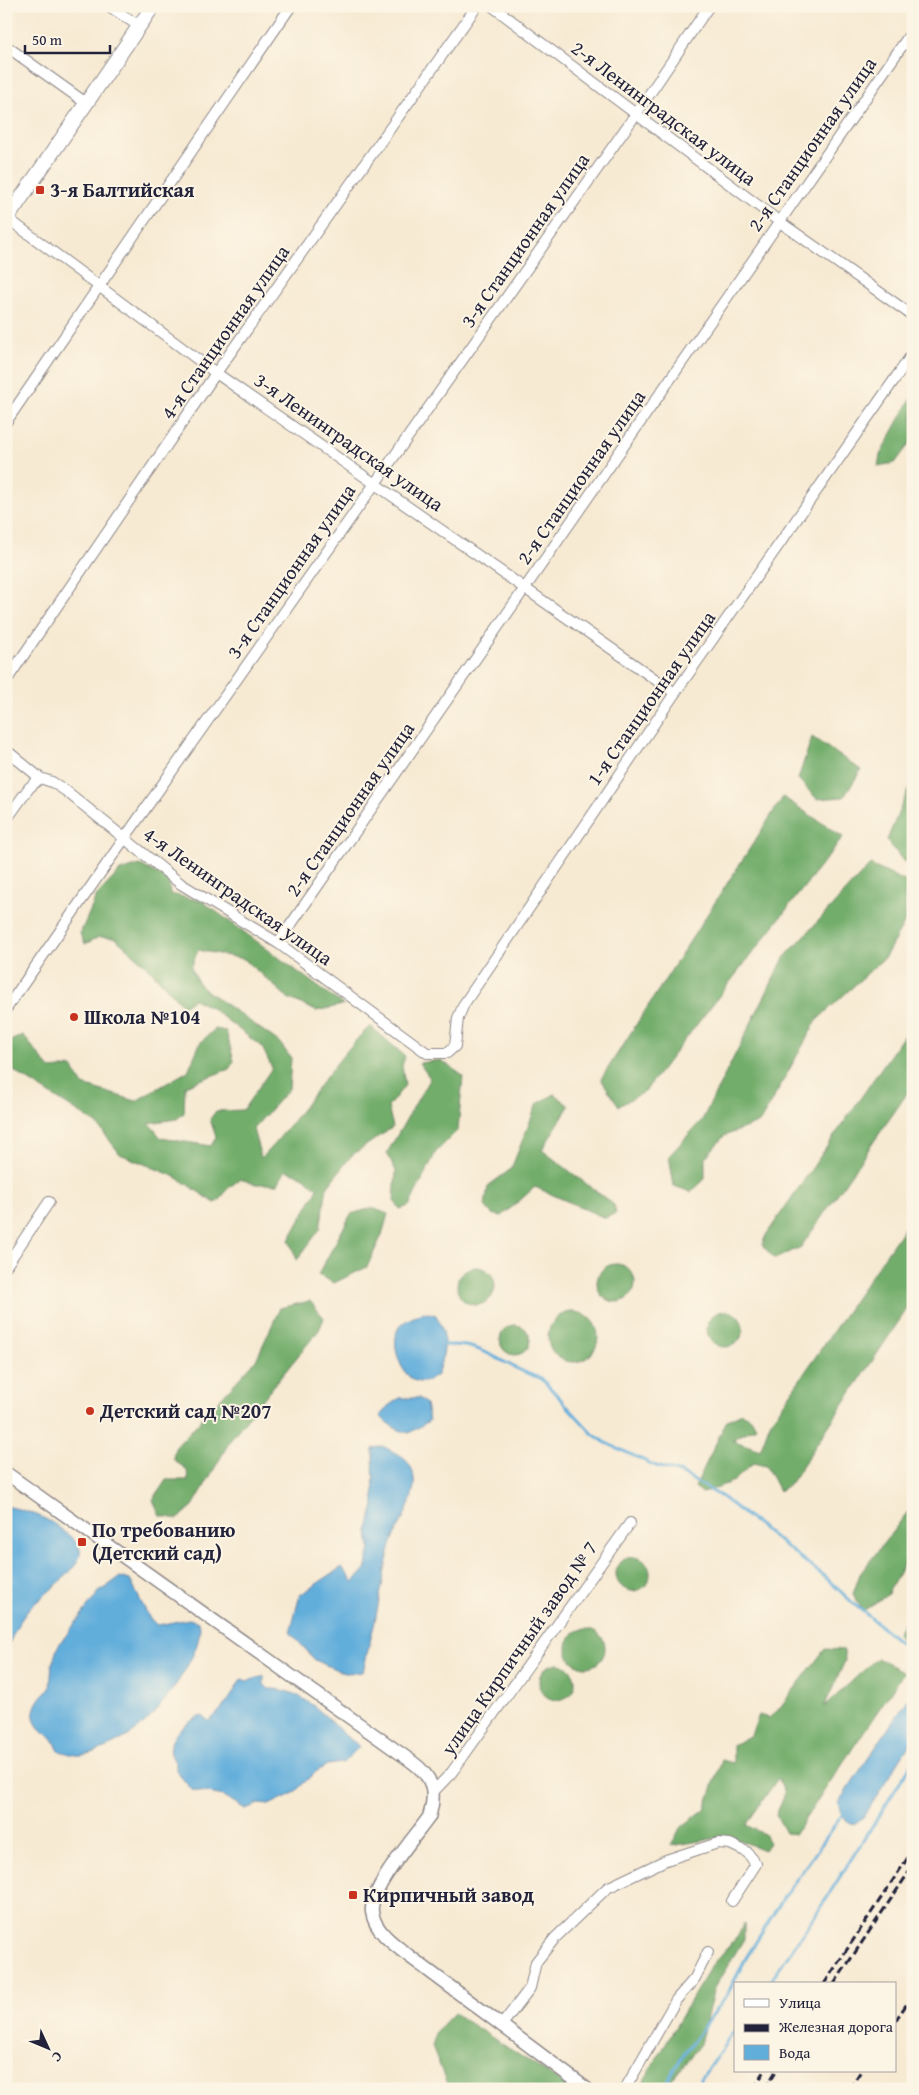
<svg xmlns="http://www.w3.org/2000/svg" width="919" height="2095" viewBox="0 0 919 2095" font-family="'Gentium Book Plus',serif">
	<rect width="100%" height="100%" fill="#fcf5e5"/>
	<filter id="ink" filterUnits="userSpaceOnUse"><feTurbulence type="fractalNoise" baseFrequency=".02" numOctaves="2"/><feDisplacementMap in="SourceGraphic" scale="10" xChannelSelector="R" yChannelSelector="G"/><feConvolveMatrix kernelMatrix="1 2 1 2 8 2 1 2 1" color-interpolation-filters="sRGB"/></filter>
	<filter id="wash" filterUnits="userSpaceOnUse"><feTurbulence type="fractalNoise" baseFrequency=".0096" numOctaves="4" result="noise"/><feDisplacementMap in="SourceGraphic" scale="20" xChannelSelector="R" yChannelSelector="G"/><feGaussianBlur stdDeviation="1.12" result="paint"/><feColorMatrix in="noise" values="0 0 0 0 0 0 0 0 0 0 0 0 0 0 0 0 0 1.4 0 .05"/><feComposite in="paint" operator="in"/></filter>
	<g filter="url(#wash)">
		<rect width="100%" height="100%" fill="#f7ead3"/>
		<g fill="#73ad6c" stroke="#4a6854">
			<polygon points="913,395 913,439 895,463 878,466 880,455"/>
			<polygon points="812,737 861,770 844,797 817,799 798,779"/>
			<polygon points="913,778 913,863 903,861 887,840"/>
			<polygon points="783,797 843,837 645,1091 619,1106 601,1079"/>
			<path d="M140,865L169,880L170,894L202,901L343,1005L316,1011L288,998L244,959L198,950L191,968L200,986L279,1042L291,1058L289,1089L253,1129L261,1158C301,1118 329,1065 370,1026L405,1056L402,1066L405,1085L388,1107L393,1127L352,1155L327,1187L320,1229L297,1260L289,1240L318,1188C312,1185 306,1178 302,1176C297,1173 291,1173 286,1170L278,1184H256L240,1179L227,1189L221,1199L215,1203L176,1177L120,1154L97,1124L6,1066V1043L23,1035L50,1069L72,1067L83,1085L136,1101L188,1071L200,1043L215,1029L226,1031L234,1061L229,1069L185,1086L184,1113L177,1119L149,1123L161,1138L211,1146L216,1137L210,1119L216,1111L243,1110L272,1068L262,1047L211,1008L194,999L183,1006L147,966L115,938L99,937L85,944L80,934L97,895L120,871Z"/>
			<polygon points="870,865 911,884 905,892 906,920 885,957 817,1020 760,1122 724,1136 705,1158 705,1179 691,1192 674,1186 669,1156 702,1120 784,958"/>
			<polygon points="913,1022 913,1085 801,1247 775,1259 762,1245 766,1235"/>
			<polygon points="441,1060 463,1076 458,1130 436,1152 409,1206 400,1209 394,1201 396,1171 387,1153 430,1078 419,1063"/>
			<polygon points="555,1094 569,1106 542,1150 614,1205 616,1213 605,1218 535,1187 502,1216 492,1214 485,1206 488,1186 511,1169 537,1104"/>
			<polygon points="372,1208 388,1214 382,1235 367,1267 334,1283 318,1275 351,1214"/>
			<polygon points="913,1215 913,1300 790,1484 779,1491 766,1466 753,1463 734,1481 702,1493 695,1487 727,1420 742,1413 751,1418 756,1427 732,1440 760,1450 770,1423"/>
			<circle cx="616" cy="1283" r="19"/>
			<circle cx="476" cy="1286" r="19"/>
			<polygon points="310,1301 324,1318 319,1330 233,1436 193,1506 178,1519 160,1516 153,1500 166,1480 188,1480 187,1470 173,1459 175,1448 256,1360 280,1308"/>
			<circle cx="725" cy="1329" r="18"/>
			<circle cx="573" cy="1337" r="25"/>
			<circle cx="515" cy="1340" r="15"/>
			<polygon points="913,1505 913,1548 887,1595 863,1611 853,1594 860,1574"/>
			<circle cx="633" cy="1574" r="17"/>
			<polygon points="913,1609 913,1645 908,1648 897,1633"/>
			<circle cx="586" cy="1648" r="19"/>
			<polygon points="825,1649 844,1650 845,1661 824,1707 877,1658 904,1672 795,1834 786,1833 776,1815 785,1793 778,1778 746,1825 764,1834 769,1843 764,1850 729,1836 671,1846 680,1828 705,1809 722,1760 733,1763 733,1745 751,1735 759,1715 769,1718 778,1710"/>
			<circle cx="557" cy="1682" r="18"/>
			<polygon points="744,1923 744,1939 714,1988 700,2044 665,2089 639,2089 711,1966 738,1936"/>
			<polygon points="454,2013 572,2089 449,2089 432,2046 435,2033"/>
		</g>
		<g fill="#62aedb" stroke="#42688b">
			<path d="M424,1312L436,1315C449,1340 445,1350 437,1375C433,1378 427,1382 423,1382C402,1384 390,1344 398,1329C402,1320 416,1317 424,1312Z"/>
			<path d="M400,1398H419L426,1404L429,1421L409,1433C396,1430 389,1425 380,1416L388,1406Z"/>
			<path d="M382,1446C398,1454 412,1459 414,1479C416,1495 401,1522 394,1537C386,1557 384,1579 379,1601C375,1624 368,1648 363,1672L344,1673L315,1660L290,1632L300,1595L342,1567L353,1582L365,1571L370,1549L368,1530L374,1505L373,1449Z"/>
			<path d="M6,1506C29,1511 47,1517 65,1532C71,1537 77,1542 80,1549C85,1566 43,1595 32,1606C19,1620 12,1635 6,1653Z"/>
			<path d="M120,1577L130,1580L150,1619L158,1625L189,1619L199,1622C207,1648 162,1707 143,1725C130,1737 99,1753 81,1755C74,1756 65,1752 59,1751C56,1746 55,1740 51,1737C49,1734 44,1733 41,1730C26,1715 37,1698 50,1688L52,1664L58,1646L99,1592Z"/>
			<path d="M264,1676V1684L269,1689C301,1688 323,1714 344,1734C349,1740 354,1740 359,1747L343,1763L327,1765L314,1773L294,1793L269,1805L259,1804L245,1809L224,1796L192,1790L176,1771V1763C159,1743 184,1722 202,1716L209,1721C227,1705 230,1699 241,1679L248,1681Z"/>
			<path d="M913,1692V1739L865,1815L854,1825C843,1819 841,1815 838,1803Z"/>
		</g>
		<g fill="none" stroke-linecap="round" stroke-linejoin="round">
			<g stroke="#62aedb" stroke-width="3">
				<path d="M445,1345C451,1345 458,1345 465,1346C492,1350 514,1372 541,1378L593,1434L606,1443L656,1466L681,1473L722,1497L825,1577L854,1604L913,1653"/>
				<polyline points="768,1984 815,1916 913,1762"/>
				<polyline points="662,2089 686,2051 727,1995 746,1958 784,1897 843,1814"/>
				<polyline points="694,2089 735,2030"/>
			</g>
		</g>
	</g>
	<g filter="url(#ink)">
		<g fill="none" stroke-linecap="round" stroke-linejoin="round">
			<defs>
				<g id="minor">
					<polyline points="109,6 139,26"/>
					<polyline points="492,6 780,222 913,316"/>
					<polyline points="6,46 86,103"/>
					<polyline points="7,218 216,373 675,693"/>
					<polyline points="6,422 291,6"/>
					<polyline points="6,681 216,373 477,6"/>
					<polyline points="6,750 40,778 52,782 66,791 181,884 278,943 427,1053 447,1053 455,1046 458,1018 464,1004 675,693 913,353"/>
					<polyline points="6,820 29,788 40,778"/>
					<polyline points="278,943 913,30"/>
					<polyline points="6,1009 124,839 636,114 709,6"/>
					<polyline points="6,1266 49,1202"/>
					<polyline points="433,1792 452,1772 630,1523"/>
					<polyline points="501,2026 530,1988 536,1962 555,1938 607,1888 666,1860 718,1843 730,1844 747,1852 756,1864 732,1901"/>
					<polyline points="625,2089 676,2000 695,1978 708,1952"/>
				</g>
				<path id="tertiary" d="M6,1473L411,1761C433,1777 437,1791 429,1817C415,1837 369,1889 372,1912C375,1932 395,1945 409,1956L587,2089"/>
				<polyline id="secondary" points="6,220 153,6"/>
			</defs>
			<use href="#minor" stroke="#8c8687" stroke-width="12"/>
			<use href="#tertiary" stroke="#8c8687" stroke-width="15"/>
			<use href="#secondary" stroke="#8c8687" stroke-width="16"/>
			<use href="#minor" stroke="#fff" stroke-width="10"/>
			<use href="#tertiary" stroke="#fff" stroke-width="12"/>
			<use href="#secondary" stroke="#fff" stroke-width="14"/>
			<g stroke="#22223b" stroke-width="3" stroke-dasharray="8 4" stroke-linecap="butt">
				<polyline points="824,1984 913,1850"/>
				<polyline points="834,1984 913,1866"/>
				<polyline points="895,2021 913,1995"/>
				<polyline points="753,2089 765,2071"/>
				<polyline points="765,2089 776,2071"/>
				<polyline points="849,2089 861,2071"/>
			</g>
		</g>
	</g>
	<g fill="#c8321e" stroke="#fcf5e5" stroke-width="2">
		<rect x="35" y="185" width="10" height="10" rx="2.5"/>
		<circle cx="74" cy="1017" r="5"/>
		<circle cx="90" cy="1411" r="5"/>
		<rect x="77" y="1537" width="10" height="10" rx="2.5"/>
		<rect x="348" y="1890" width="10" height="10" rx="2.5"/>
	</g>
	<g text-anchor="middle" stroke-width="4" stroke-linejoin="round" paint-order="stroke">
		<g font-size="20" fill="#22223b" stroke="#fcf5e5">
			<text transform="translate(664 113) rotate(37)" y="7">2-я Ленинградская улица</text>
			<text transform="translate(812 144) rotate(-55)" y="7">2-я Станционная улица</text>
			<text transform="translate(525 240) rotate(-55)" y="7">3-я Станционная улица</text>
			<text transform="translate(225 332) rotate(-55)" y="7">4-я Станционная улица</text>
			<text transform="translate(349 442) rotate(35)" y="7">3-я Ленинградская улица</text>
			<text transform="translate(581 477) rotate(-55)" y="7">2-я Станционная улица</text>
			<text transform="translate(291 571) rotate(-55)" y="7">3-я Станционная улица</text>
			<text transform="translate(651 698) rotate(-55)" y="7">1-я Станционная улица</text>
			<text transform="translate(350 809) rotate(-55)" y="7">2-я Станционная улица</text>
			<text transform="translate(238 896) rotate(35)" y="7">4-я Ленинградская улица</text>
			<text transform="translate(519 1648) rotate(-55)" y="7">улица Кирпичный завод № 7</text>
		</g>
		<g font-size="20" font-weight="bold" fill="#22223b" stroke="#fcf5e5" text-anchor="start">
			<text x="50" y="197">3-я Балтийская</text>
			<text x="84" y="1024">Школа №104</text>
			<text x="100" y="1418">Детский сад №207</text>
			<text x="92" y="1537">По требованию<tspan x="92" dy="23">(Детский сад)</tspan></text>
			<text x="363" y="1902">Кирпичный завод</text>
		</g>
	</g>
	<rect width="919" height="2095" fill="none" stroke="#fcf5e5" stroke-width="25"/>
	<rect x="734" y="1982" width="162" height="90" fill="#fcf5e5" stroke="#a5a1a1"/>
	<rect x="744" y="1999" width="25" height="8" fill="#ffffff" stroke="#a5a1a1"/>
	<text x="779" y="2008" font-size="15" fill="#22223b">Улица</text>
	<rect x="744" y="2024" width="25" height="8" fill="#22223b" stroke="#a5a1a1"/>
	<text x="779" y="2032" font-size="15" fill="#22223b">Железная дорога</text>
	<rect x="744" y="2045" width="25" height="15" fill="#62aedb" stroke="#a5a1a1"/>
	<text x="779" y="2058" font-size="15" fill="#22223b">Вода</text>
	<g transform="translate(48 2048) rotate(134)" stroke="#fcf5e5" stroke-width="4" paint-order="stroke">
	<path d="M0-4L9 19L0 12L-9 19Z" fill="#22223b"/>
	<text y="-8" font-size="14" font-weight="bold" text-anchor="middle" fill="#22223b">С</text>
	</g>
	<path d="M25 45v8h85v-8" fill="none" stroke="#22223b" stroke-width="2.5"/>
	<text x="32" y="45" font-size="15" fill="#22223b" stroke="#fcf5e5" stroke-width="4" paint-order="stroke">50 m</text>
</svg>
